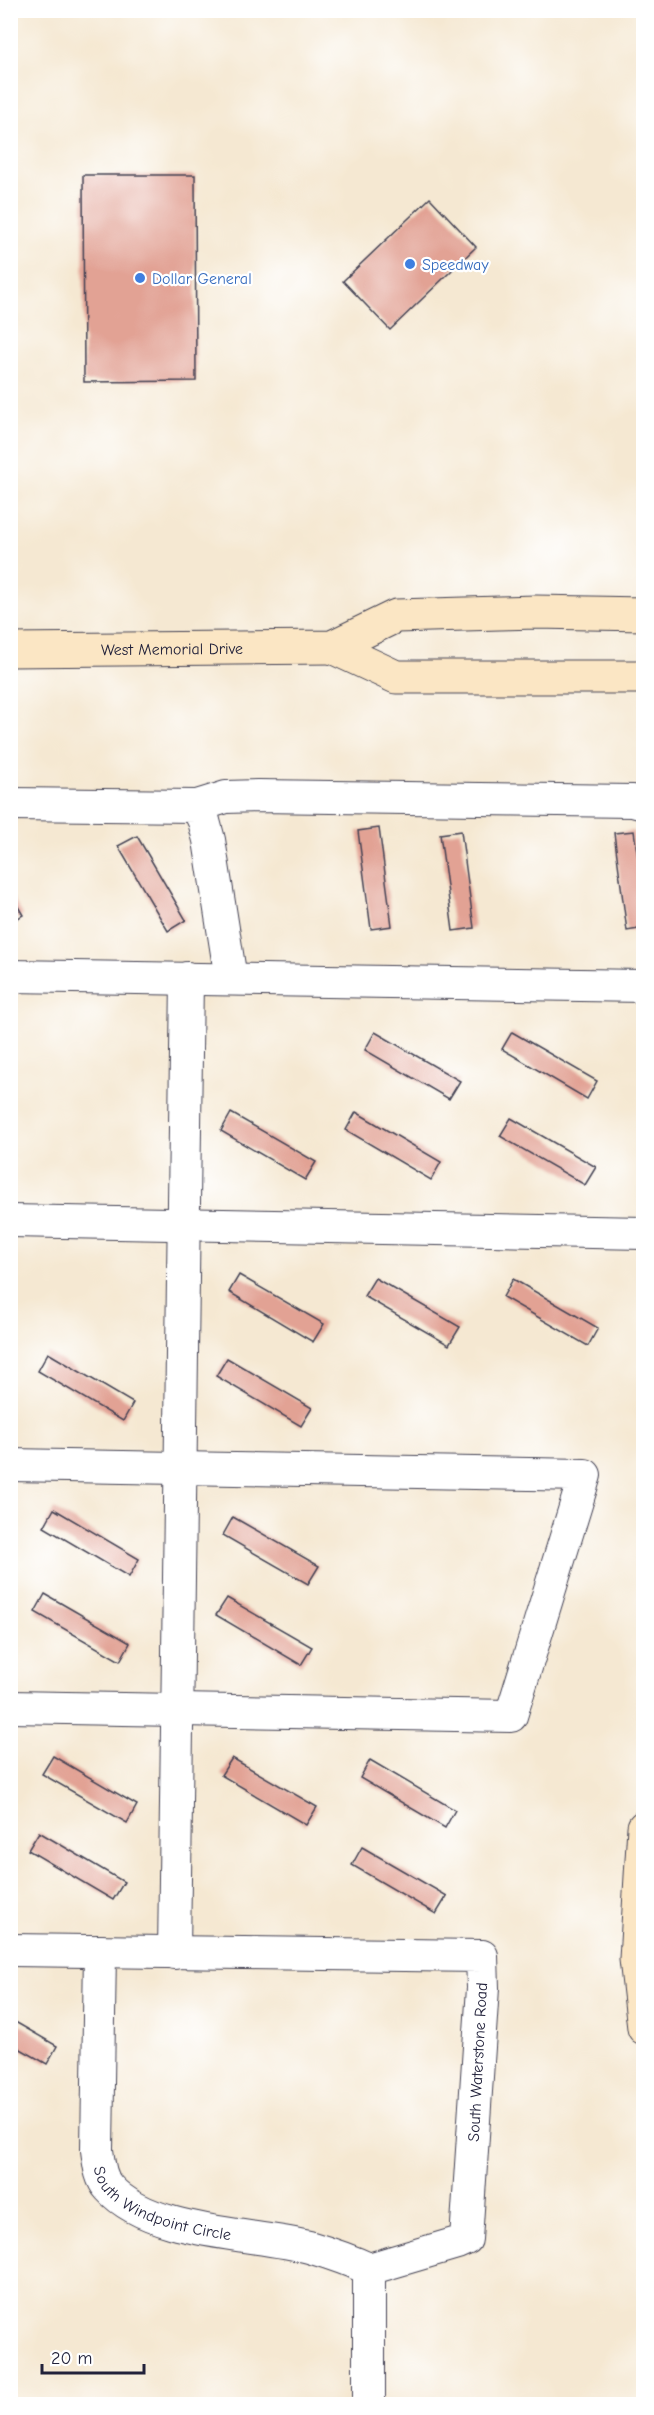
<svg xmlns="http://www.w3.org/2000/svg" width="654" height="2415" viewBox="0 0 654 2415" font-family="'Comic Neue',sans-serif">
	<rect width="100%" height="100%" fill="#fff"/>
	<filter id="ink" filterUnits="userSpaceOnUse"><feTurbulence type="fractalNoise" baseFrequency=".0167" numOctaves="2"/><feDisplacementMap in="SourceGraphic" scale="12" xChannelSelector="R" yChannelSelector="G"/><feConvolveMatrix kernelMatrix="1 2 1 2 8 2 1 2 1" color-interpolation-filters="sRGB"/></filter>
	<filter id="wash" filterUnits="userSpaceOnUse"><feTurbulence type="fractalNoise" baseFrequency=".008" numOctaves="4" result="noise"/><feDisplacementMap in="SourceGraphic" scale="24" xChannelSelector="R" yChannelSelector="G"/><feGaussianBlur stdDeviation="1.35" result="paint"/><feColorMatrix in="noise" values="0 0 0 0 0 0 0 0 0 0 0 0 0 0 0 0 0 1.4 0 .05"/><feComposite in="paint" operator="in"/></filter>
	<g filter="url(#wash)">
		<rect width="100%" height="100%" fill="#f5e8d2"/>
		<g id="blocks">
			<g fill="#e2a294">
				<polygon points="83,175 195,175 196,381 84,382"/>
				<polygon points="430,198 476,247 390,330 343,281"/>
				<polygon points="379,828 392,926 371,929 358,831"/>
				<polygon points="461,831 474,928 453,931 440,834"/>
				<polygon points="634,831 644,900 644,928 627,931 614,833"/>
				<polygon points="137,836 186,920 168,931 118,846"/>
				<polygon points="10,893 23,915 10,923"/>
				<polygon points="375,1032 460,1081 449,1099 365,1050"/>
				<polygon points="512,1032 597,1081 587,1099 502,1049"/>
				<polygon points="356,1112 441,1162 431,1180 346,1130"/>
				<polygon points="231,1113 316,1162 305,1180 221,1131"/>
				<polygon points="511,1118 596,1167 585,1185 500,1136"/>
				<polygon points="239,1275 324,1324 313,1342 229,1292"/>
				<polygon points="375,1278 460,1327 449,1345 364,1296"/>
				<polygon points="513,1279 598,1328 588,1346 503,1297"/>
				<polygon points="48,1353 133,1403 123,1421 38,1371"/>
				<polygon points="227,1358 312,1408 301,1426 216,1376"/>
				<polygon points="54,1509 139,1559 129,1577 44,1527"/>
				<polygon points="233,1517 319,1566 308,1584 223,1535"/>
				<polygon points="45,1594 130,1643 120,1661 35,1612"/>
				<polygon points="227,1598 312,1647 301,1665 216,1615"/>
				<polygon points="53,1756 137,1805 127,1823 42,1774"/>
				<polygon points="232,1758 317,1807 306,1825 221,1775"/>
				<polygon points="370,1760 455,1810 445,1828 360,1778"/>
				<polygon points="39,1832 124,1882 113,1900 28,1850"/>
				<polygon points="362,1847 447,1896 436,1914 352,1865"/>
				<polygon points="10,2019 57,2046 47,2064 10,2043"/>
			</g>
		</g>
	</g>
	<g filter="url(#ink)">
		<use href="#blocks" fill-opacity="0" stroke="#424052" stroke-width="1.5"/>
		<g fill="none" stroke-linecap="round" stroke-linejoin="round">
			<defs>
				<g id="minor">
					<polyline points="10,804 197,806 204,821 209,840 231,979"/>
					<polyline points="197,806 226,797 258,796 633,801 644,804"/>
					<polyline points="10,976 644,986"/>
					<polyline points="10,1221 644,1233"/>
					<polyline points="10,1465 585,1475 511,1716 10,1707"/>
					<polyline points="10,1950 482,1956 483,1988 466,2239 457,2243 369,2269"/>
					<path id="s1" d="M100,1951L97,2150C99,2164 100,2178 109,2188C150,2234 252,2233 309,2247C329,2253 350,2260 369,2269"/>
					<polyline points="174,1953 187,978"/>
					<polyline points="369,2269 369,2404"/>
				</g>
				<g id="secondary">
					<polyline points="332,647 396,677 644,677"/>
					<path id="s2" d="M10,650L332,647L396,616L536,612L644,614"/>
					<polyline points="644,1827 636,1959 644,2028"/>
				</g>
			</defs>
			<use href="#minor" stroke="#424052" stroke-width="34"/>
			<use href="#secondary" stroke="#424052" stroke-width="35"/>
			<use href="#minor" stroke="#fff" stroke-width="32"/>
			<use href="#secondary" stroke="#fbe6c4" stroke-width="33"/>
		</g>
	</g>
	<g fill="#3f7fe0" stroke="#fff" stroke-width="2">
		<circle cx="410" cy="264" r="6"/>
		<circle cx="140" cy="278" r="6"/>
	</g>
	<g text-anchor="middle" stroke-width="4.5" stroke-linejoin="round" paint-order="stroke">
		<g font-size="16" fill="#366cbe" stroke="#fff" text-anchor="start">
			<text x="422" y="270">Speedway</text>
			<text x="152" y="284">Dollar General</text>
		</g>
		<g font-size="16" fill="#22223b" stroke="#fff">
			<text dy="6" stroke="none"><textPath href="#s2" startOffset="162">West Memorial Drive</textPath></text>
			<text transform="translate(477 2062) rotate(-87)" y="6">South Waterstone Road</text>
			<text dy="6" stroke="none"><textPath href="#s1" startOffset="294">South Windpoint Circle</textPath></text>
		</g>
	</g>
	<rect width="654" height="2415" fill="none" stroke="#fff" stroke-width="36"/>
	<path d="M42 2364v9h102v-9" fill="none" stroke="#22223b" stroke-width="3"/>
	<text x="51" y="2364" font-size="18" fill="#22223b" stroke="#ffffff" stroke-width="4.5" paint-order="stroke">20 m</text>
</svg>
